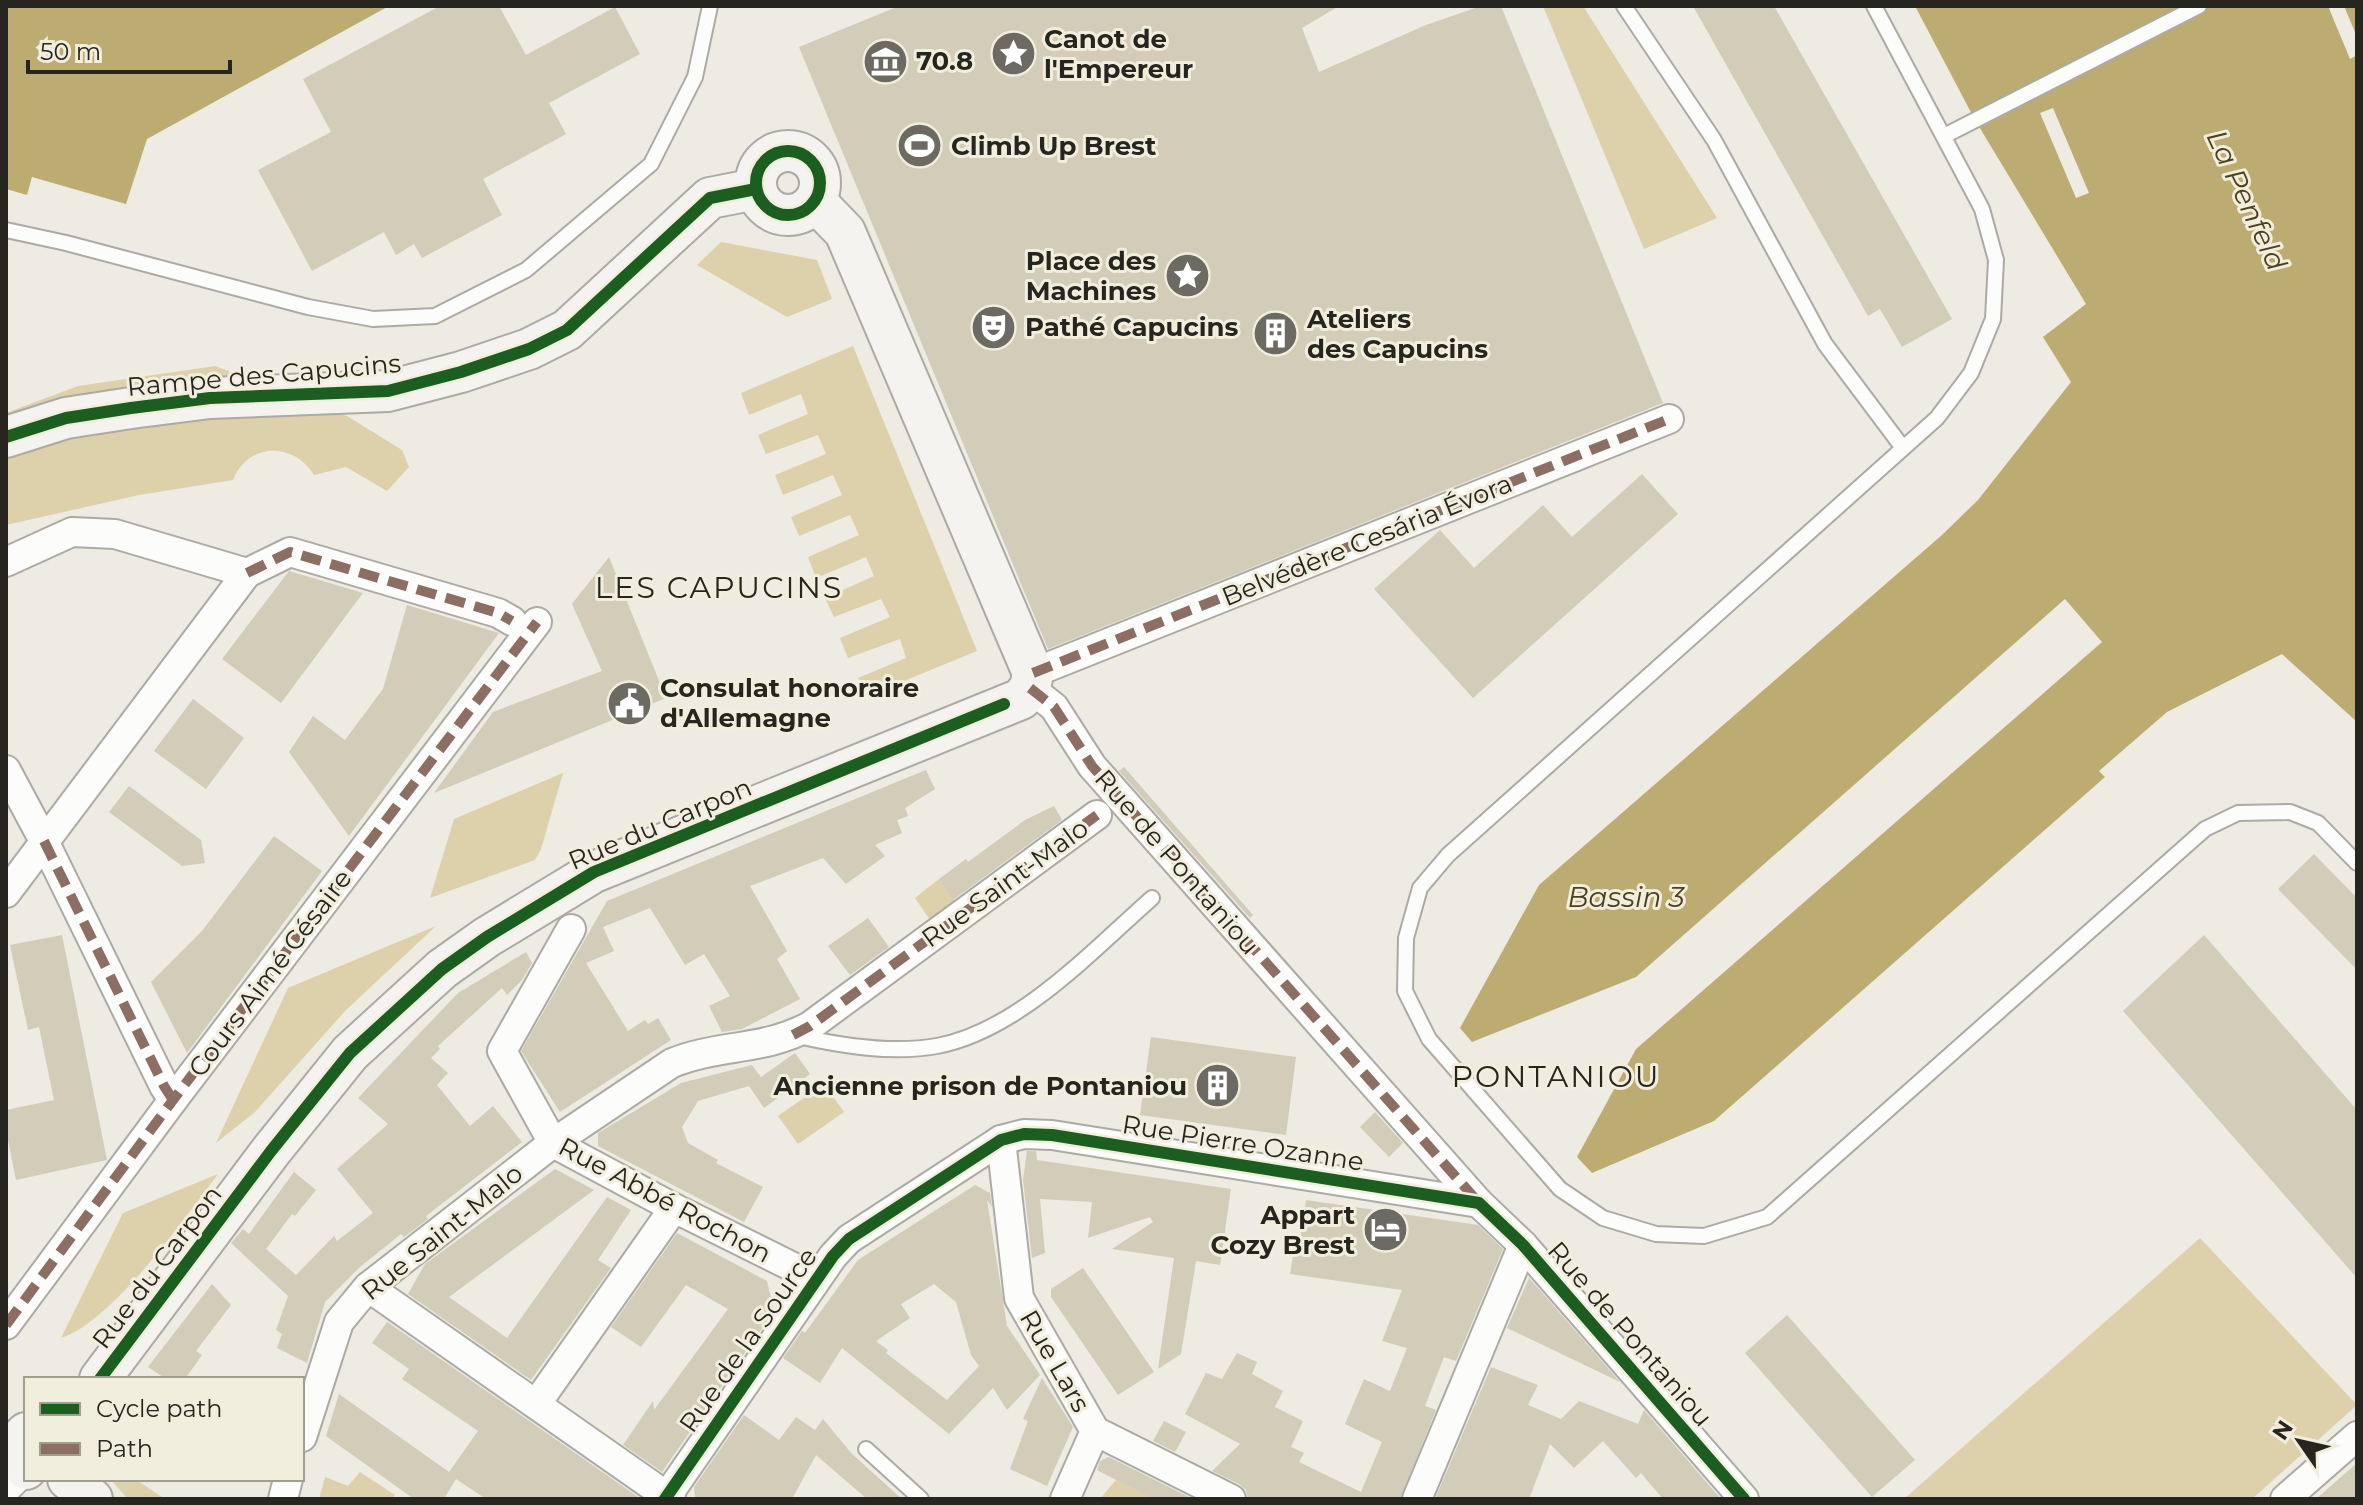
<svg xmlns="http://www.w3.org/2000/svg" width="2363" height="1505" viewBox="0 0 2363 1505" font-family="Montserrat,sans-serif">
	<rect width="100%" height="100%" fill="#edebe2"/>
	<g fill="#dcd1aa">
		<polygon points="1543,6 1583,6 1717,218 1644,249"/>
		<polygon points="721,242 817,260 832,299 787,317 697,265"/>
		<polygon points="853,346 977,651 865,697 858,678 906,658 900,639 848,658 840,638 890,617 881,599 834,617 825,598 874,576 866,557 816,578 808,557 859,535 850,515 799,536 791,517 842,495 833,475 783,495 775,475 826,454 818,435 766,454 758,435 808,414 801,394 749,415 741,393"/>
		<path d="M215,366L347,416L402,450L409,467L387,491L346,467L314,475C294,442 248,442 233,480L139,495L6,525V413L78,386Z"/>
		<polygon points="563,773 541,849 535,860 430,898 454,819"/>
		<polygon points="939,879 955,902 930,920 915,898"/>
		<polygon points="436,926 345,1011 255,1112 216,1143 288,988"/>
		<polygon points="824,1084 844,1112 798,1144 778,1116"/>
		<path d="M218,1174C184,1219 113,1321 61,1338L123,1213Z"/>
		<polygon points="2200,1238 2357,1405 2252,1499 1904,1499"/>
		<polygon points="360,1472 395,1495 392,1499 319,1499 325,1477 348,1486"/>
		<polygon points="110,1479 135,1479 165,1499 128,1499"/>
		<polygon points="1116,1480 1152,1499 1100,1499"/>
	</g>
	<g fill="#bdac72">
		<polygon points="6,6 389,6 147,139 126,204 32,177 27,195 6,189"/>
		<polygon points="1915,6 2357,6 2357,722 2282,654 2167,712 2099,771 2105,777 1714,1121 1592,1173 1577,1157 1636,1049 2102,642 2065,599 1636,977 1472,1042 1460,1028 1539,885 1942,535 1978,500 2071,382 2043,337 2086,304 1975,120"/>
	</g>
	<g fill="#edebe2">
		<polygon points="2328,6 2344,6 2357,37 2357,55 2350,59"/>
		<polygon points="2053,108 2089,193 2076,198 2040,113"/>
	</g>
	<g fill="#d2ccb9" fill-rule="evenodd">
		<polygon points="440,6 499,6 526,55 615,7 640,54 549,103 566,134 483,179 502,215 422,258 414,244 396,255 384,232 312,271 258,170 331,132 303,79"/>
		<polygon points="899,6 1339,6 1302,28 1319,72 1426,25 1481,6 1501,6 1663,403 1048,649 799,47"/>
		<polygon points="1693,6 1774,6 1952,319 1902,347 1880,309 1868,316"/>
		<polygon points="1642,474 1678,514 1473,698 1374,589 1440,530 1474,568 1543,505 1572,537"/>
		<polygon points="609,557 666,698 434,793 493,712 602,671 572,604"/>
		<polygon points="289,571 363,593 281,703 222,659"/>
		<polygon points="407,605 499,633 349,836 289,752 313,716 345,740 383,689"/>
		<polygon points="193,699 244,738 206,789 154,751"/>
		<polygon points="1124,767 1253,915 1250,918 1119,771"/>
		<polygon points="926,770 935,789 905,808 908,816 897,820 902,833 875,845 885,856 846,884 823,858 750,886 787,951 777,959 800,999 742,1029 722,1032 709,1006 730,996 704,954 685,965 650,908 603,927 614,951 586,963 628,1031 645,1020 648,1024 658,1018 671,1040 560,1112 521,1051 607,901"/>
		<polygon points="129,786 201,840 205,863 182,866 109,812"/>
		<polygon points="1054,806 1062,820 953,900 939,879 966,859 968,862 1025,820"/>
		<polygon points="274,836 322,871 187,1053 151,982 202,931"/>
		<polygon points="2314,854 2357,898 2357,970 2278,889"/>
		<polygon points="868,918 889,947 850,975 828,946"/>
		<polygon points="62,935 107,1160 16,1180 6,1130 6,1110 54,1100 39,1027 28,1030 10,945"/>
		<polygon points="2204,935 2357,1110 2357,1278 2123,1011"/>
		<polygon points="526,952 532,963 522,980 507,995 502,988 438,1046 440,1049 431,1058 448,1073 437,1085 470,1126 493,1106 522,1142 426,1216 428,1219 404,1237 401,1234 360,1267 325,1302 307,1363 277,1348 282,1334 276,1330 288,1296 231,1243 243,1229 249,1234 294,1172 316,1190 295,1216 292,1214 266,1249 296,1275 334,1236 337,1241 373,1213 337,1169 388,1124 358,1098 458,993"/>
		<polygon points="1151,1037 1296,1057 1286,1135 1140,1115"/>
		<polygon points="795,1053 810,1074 764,1108 749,1086 698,1101 682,1127 688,1143 718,1160 716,1163 763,1187 744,1222 598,1146 598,1133 681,1083 752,1065 761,1077"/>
		<polygon points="1375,1112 1403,1143 1389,1157 1360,1127"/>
		<polygon points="1027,1151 1036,1151 1037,1160 1231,1189 1220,1265 1196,1261 1181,1354 1158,1369 1174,1258 1112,1249 1153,1222 1150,1217 1088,1238 1092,1202 1040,1199 1045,1253 1032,1258 1023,1180"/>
		<polygon points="555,1169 594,1190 449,1297 507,1338 607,1197 631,1210 598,1260 611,1268 531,1380 408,1294 425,1264"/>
		<path d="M975,1185L990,1193L992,1207L987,1200L1007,1326L1040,1375L1007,1410L993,1388L949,1434L842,1348L820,1383L783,1358L802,1331L805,1333L858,1260ZM934,1284L956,1302L971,1355L979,1366L947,1400L886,1353L888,1350L876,1341L910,1318L901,1304Z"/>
		<polygon points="1306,1200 1478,1225 1503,1249 1456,1361 1444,1357 1425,1406 1436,1410 1400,1499 1248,1499 1246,1490 1239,1484 1212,1471 1240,1444 1185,1414 1206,1373 1222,1379 1237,1353 1257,1362 1252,1374 1283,1391 1275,1407 1303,1421 1291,1447 1304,1453 1299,1462 1361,1492 1382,1442 1345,1424 1364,1379 1390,1391 1407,1348 1382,1341 1402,1290 1290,1274 1296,1237 1300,1238"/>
		<polygon points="677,1233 767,1281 774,1311 662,1472 623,1445 653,1401 654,1410 728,1309 686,1285 641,1347 611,1327"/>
		<polygon points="1083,1268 1154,1372 1118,1395 1051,1297 1051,1289"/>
		<polygon points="1529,1278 1545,1296 1620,1382 1507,1328"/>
		<polygon points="212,1284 231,1305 196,1351 202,1355 185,1379 166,1379 148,1367"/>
		<polygon points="1787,1315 1915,1460 1872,1497 1745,1353"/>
		<polygon points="387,1322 389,1323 641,1499 486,1499 456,1479 444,1499 414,1499 326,1436 339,1394 449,1472 478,1431 402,1379 409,1369 372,1343"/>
		<polygon points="1491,1367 1538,1385 1528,1405 1561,1419 1579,1401 1638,1424 1644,1410 1721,1499 1663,1499 1641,1473 1636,1478 1603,1441 1574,1468 1550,1444 1529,1499 1435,1499"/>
		<polygon points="1042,1378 1073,1427 1047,1486 1010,1469 1028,1421 1023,1419"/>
		<polygon points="744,1415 779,1440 796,1417 815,1430 823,1419 852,1454 902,1499 867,1499 816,1455 792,1499 695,1499 694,1487"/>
		<polygon points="1164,1421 1186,1432 1175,1452 1153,1441"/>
		<polygon points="1109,1457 1193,1499 1152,1499 1097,1470 1100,1461"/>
		<polygon points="2357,1463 2357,1499 2316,1499"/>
	</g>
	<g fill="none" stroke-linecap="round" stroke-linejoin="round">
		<defs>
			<g id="lane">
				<polyline points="1624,6 1714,140 1825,344 1903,448"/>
				<polyline points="1874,6 1982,209 1996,260 1993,319 1971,373 1937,418 1448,855 1420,888 1406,938 1405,991 1429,1039 1560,1189 1603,1218 1656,1234 1704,1236 1767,1217 2205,829 2238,813 2290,812 2318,823 2357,863"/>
				<polyline points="1944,136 2199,6"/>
				<polyline points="6,230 66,243 308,307 373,319 435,316 526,270 651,164 695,77 710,6"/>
				<path d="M798,1036C842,1046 892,1054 937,1046C1018,1031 1092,951 1152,898"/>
				<polyline points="866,1449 921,1499"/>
			</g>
			<g id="street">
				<polyline points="6,562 72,532 115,534 247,573"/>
				<polyline points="1033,673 1669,419"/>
				<polyline points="1030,688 1054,707 1092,766 1479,1203 1523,1245 1744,1499"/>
				<polyline points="6,770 44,841 164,1086 173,1100"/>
				<polyline points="6,893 247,573 290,552 498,613 512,621"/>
				<polyline points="571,929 502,1051 553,1143 674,1208 815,1278"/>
				<polyline points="1001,1140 1019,1298 1095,1431 1231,1499"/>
				<polyline points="368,1287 671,1499"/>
				<polyline points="6,1325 173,1100 537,622"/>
				<polyline points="537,1403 674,1208"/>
				<path d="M302,1437L339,1322L368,1287L553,1143L672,1063C719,1044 764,1051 810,1026L1097,815"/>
				<polyline points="6,1489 26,1469"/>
				<polyline points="283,1499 288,1479"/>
				<polyline points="665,1499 833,1256 849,1239 1001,1140 1024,1134 1052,1135 1479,1203"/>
				<polyline points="1065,1499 1095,1431"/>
				<polyline points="1417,1499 1523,1245"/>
				<polyline points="2285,1499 2357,1436"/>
			</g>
			<g id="secondary">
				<circle cx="788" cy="183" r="32"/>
				<polyline points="6,437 66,418 131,408 210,398 388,391 461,372 529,349 567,330 710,198 756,189"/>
				<polyline points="100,1379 271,1151 350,1053 442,969 487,937 594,872 1021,699 1030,688 1033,673 845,232 815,201"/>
				<path d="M26,1433C14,1444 16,1458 26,1469"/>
				<polyline points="68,1479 92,1499"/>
			</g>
		</defs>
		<use href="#lane" stroke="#acaaa3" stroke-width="18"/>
		<use href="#street" stroke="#acaaa3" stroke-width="32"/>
		<use href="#secondary" stroke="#acaaa3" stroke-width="44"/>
		<use href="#lane" stroke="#fcfcfb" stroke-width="14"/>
		<use href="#street" stroke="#fcfcfb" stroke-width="28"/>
		<use href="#secondary" stroke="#f4f3ef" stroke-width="40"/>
		<g stroke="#8d6e63" stroke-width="10" stroke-dasharray="20 10" stroke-linecap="butt">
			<polyline points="247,573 290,552 498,613 512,621"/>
			<polyline points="1033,673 1669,419"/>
			<polyline points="1030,688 1054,707 1092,766 1479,1203"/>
			<polyline points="44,841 164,1086 173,1100"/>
			<polyline points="793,1035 810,1026 1097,815"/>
			<polyline points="6,1325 173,1100 537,622"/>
		</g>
		<defs>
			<g id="cycleway">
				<circle cx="788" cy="183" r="32"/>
				<polyline points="6,437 66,418 131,408 210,398 388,391 461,372 529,349 567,330 710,198 756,189"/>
				<polyline points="100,1379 271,1151 350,1053 442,969 487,937 594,872 1004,704"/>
				<polyline points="665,1499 833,1256 849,1239 1001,1140 1024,1134 1052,1135 1479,1203 1523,1245 1744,1499"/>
			</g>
		</defs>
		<use href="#cycleway" stroke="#f2eedd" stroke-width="17"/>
		<use href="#cycleway" stroke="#1b5e20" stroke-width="12"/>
	</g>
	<defs>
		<symbol id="sight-disc" viewBox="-11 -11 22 22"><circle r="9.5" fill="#6c6a63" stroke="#f2eedd"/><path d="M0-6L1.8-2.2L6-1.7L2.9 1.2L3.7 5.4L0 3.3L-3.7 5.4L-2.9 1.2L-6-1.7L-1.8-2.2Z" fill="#fff"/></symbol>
		<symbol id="museum-disc" viewBox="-11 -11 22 22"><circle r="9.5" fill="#6c6a63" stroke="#f2eedd"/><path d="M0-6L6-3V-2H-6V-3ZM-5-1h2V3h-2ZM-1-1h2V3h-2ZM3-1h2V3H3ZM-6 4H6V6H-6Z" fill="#fff"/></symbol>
		<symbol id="stadium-disc" viewBox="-11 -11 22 22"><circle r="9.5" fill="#6c6a63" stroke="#f2eedd"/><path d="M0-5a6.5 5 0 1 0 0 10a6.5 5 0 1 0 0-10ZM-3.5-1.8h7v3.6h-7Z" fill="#fff"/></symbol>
		<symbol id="theatre-disc" viewBox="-11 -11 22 22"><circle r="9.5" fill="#6c6a63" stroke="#f2eedd"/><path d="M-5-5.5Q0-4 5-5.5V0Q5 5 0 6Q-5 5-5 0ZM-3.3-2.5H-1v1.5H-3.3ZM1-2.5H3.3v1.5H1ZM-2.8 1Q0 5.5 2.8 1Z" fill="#fff"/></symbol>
		<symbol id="building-disc" viewBox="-11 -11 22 22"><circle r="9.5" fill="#6c6a63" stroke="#f2eedd"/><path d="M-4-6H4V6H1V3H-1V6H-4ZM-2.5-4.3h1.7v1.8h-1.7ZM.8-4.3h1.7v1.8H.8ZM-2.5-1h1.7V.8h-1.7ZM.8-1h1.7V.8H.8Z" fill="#fff"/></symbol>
		<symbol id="civic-disc" viewBox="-11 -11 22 22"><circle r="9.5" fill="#6c6a63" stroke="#f2eedd"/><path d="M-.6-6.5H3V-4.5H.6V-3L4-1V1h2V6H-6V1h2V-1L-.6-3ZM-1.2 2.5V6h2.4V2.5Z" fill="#fff"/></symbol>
		<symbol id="hotel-disc" viewBox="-11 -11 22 22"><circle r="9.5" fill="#6c6a63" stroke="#f2eedd"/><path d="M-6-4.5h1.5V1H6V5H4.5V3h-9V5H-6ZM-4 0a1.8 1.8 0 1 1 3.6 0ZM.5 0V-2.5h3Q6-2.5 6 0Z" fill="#fff"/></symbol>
	</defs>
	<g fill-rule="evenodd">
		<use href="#sight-disc" x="988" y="28" width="51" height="51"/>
		<use href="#museum-disc" x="860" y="36" width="51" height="51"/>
		<use href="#stadium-disc" x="894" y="120" width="51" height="51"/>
		<use href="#sight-disc" x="1162" y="250" width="51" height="51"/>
		<use href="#theatre-disc" x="968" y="302" width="51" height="51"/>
		<use href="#building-disc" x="1250" y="308" width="51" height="51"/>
		<use href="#civic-disc" x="604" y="678" width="51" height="51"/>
		<use href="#building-disc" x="1192" y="1060" width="51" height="51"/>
		<use href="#hotel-disc" x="1360" y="1204" width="51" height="51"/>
	</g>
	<g text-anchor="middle" stroke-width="6" stroke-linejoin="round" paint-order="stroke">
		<g font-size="26" font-weight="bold" fill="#26251f" stroke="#f2eedd" text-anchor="start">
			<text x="1044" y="48">Canot de<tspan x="1044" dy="30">l'Empereur</tspan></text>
			<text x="916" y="70">70.8</text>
			<text x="951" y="155">Climb Up Brest</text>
			<text x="1156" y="270" text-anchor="end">Place des<tspan x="1156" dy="30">Machines</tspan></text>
			<text x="1307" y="328">Ateliers<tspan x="1307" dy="30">des Capucins</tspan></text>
			<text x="1025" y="336">Pathé Capucins</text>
			<text x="660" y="697">Consulat honoraire<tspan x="660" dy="30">d'Allemagne</tspan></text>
			<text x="1187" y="1095" text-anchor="end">Ancienne prison de Pontaniou</text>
			<text x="1355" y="1224" text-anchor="end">Appart<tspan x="1355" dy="30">Cozy Brest</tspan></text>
		</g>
		<g font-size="26" fill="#26251f" stroke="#f2eedd">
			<text transform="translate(264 375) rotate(-5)" y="9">Rampe des Capucins</text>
			<text transform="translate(1367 540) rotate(-22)" y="9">Belvédère Cesária Évora</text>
			<text transform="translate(660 824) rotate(-23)" y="9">Rue du Carpon</text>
			<text transform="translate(1177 862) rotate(49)" y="9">Rue de Pontaniou</text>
			<text transform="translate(1005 883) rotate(-36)" y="9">Rue Saint-Malo</text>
			<text transform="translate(270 973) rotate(-53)" y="9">Cours Aimé Césaire</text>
			<text transform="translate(1243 1143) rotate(9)" y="9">Rue Pierre Ozanne</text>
			<text transform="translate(665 1200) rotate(28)" y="9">Rue Abbé Rochon</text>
			<text transform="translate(442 1232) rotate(-39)" y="9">Rue Saint-Malo</text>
			<text transform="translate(157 1267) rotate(-53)" y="9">Rue du Carpon</text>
			<text transform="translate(1630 1334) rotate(49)" y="9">Rue de Pontaniou</text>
			<text transform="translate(748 1340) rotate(-55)" y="9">Rue de la Source</text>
			<text transform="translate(1055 1361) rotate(60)" y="9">Rue Lars</text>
		</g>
		<g font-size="28" font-style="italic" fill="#4b411e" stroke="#f2eedd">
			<text transform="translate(2247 200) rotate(65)" y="10">La Penfeld</text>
			<text x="1626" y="907">Bassin 3</text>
		</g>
		<g font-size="30" letter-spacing="2" fill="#26251f" stroke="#f2eedd">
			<text x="719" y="598">LES CAPUCINS</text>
			<text x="1556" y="1087">PONTANIOU</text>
		</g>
	</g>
	<rect width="2363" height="1505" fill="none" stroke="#26251f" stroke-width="16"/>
	<rect x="24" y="1377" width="280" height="104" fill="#f2eedd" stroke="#a09e91" stroke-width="2"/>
	<rect x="40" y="1403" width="40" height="12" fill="#1b5e20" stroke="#a09e91" stroke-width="2"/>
	<text x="96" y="1417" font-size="24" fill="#26251f">Cycle path</text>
	<rect x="40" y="1443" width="40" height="12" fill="#8d6e63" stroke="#a09e91" stroke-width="2"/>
	<text x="96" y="1457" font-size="24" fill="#26251f">Path</text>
	<g transform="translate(2299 1441) rotate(304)" stroke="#f2eedd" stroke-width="6" paint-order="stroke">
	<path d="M0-6L14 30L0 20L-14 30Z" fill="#26251f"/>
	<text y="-12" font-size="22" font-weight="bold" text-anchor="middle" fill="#26251f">N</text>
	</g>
	<path d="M28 60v12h202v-12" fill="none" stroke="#26251f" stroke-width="4"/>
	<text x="40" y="60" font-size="24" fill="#26251f" stroke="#f2eedd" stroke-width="6" paint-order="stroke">50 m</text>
</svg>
